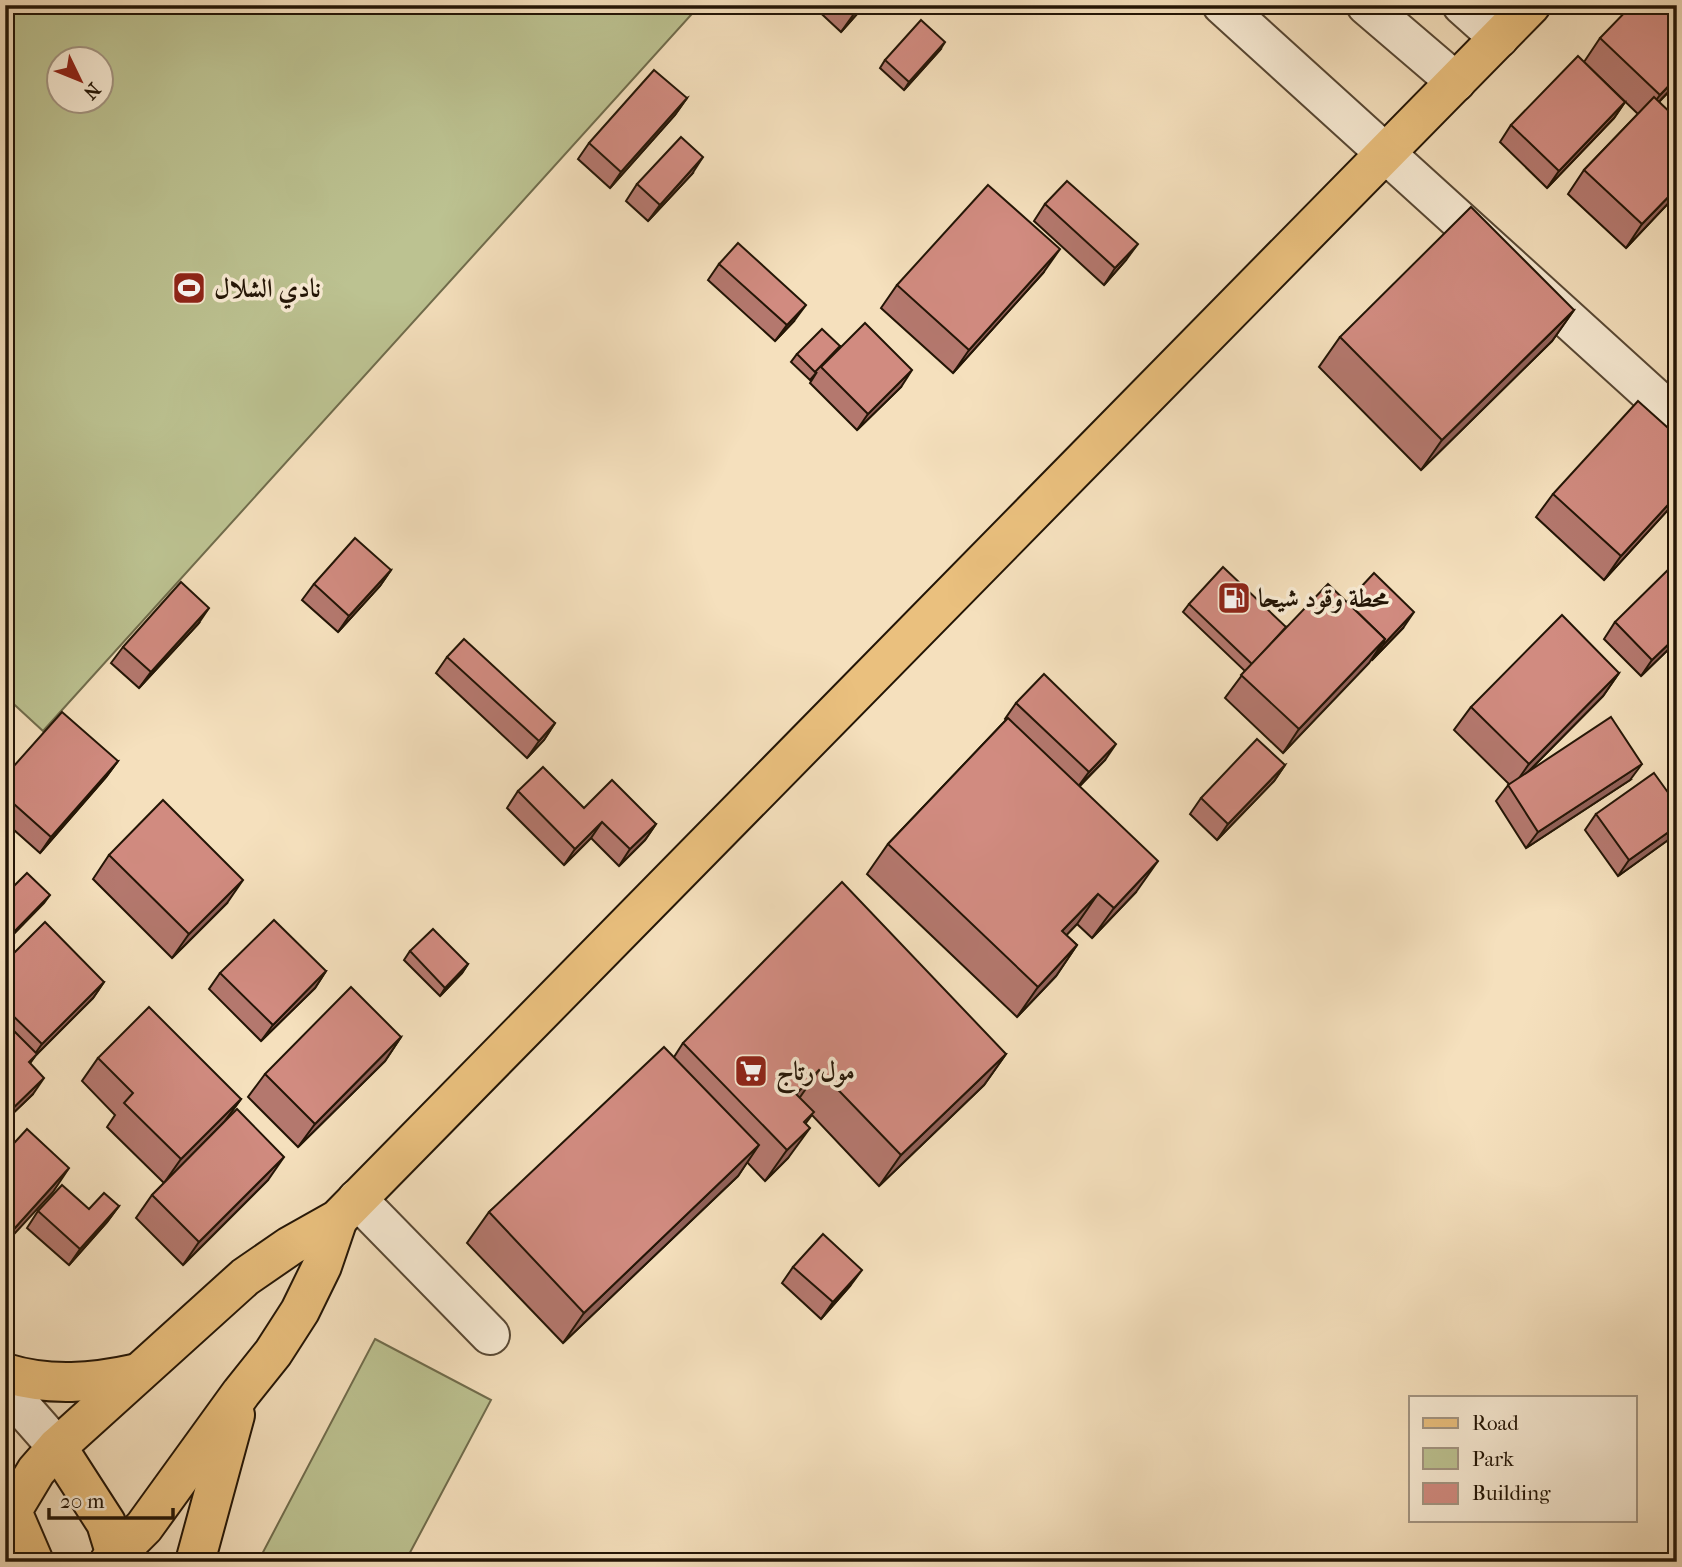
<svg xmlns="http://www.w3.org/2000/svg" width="1682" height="1567" viewBox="0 0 1682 1567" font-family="'IM FELL French Canon',Amiri,serif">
	<rect width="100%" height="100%" fill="#f5e0bd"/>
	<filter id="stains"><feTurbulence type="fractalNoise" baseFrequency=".00286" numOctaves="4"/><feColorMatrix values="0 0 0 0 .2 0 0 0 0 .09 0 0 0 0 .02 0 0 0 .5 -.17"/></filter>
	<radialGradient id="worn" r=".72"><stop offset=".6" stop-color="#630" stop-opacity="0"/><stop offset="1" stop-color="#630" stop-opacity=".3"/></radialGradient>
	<g fill="#bcc291" stroke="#706c4c" stroke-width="2" fill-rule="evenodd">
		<path d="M5,5H700L43,731L5,696ZM60,60H102V102H60Z"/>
		<polygon points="375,1339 491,1400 405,1562 273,1562 261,1556"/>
	</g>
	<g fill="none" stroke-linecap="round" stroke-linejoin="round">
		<defs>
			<g id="minor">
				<polyline points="1222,5 1677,418"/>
				<polyline points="1366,5 1456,82"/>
				<polyline points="1462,5 1499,38"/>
				<polyline points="357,1199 490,1335"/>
				<polyline points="5,1388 57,1447"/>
			</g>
			<g id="major">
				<path d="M5,1373C50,1387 93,1383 138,1373"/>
				<polyline points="57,1447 106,1523 118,1562"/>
				<polyline points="34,1562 12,1511 36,1471 57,1447 245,1277 290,1246 338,1219 1531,5"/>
				<polyline points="109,1562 144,1527 241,1393 273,1353 300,1311 322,1266 338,1219"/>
				<polyline points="195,1562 235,1415"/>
			</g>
		</defs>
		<use href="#minor" stroke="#584834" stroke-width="42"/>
		<use href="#major" stroke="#231506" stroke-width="42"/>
		<use href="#minor" stroke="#f8ebd4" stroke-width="38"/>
		<use href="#major" stroke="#eac07e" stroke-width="38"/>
	</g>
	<g fill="#b4786e" stroke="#231506" stroke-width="2">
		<polygon points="812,5 865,5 841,32"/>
		<polygon points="1677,5 1677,83 1659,102 1677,194 1626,248 1568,194 1584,170 1638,114 1584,62 1600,38"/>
		<polygon points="940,50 904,90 880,68 885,60"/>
		<polygon points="687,98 675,115 610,188 578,159 589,143"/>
		<polygon points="1625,102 1614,118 1547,188 1500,142 1511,125"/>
		<polygon points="692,174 648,221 626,201 637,184"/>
		<polygon points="1045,204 1126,260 1104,285 1034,221"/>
		<polygon points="719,264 794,321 775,341 708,280"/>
		<polygon points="1043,273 953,373 881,308 897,285"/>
		<polygon points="1574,310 1552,341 1421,470 1319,367 1340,337"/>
		<polygon points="840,346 901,387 857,430 810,383 817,372 810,380 791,362 797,354"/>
		<polygon points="1553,494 1677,500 1604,580 1536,517"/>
		<polygon points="391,570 380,586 338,632 302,600 314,584"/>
		<polygon points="1347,602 1403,628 1372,660 1371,659 1283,753 1225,698 1245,671 1183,612 1189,604 1286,627"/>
		<polygon points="1615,622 1677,641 1641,676 1604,639"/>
		<polygon points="198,624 139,688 111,663 123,647"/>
		<polygon points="447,657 555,723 544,740 527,758 436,673"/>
		<polygon points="1619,673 1603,696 1527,773 1630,780 1526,848 1496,801 1509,784 1454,730 1471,707"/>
		<polygon points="1016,703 1105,760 1079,787 1136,892 1092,938 1077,924 1066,935 1077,945 1056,976 1017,1017 867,874 888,844 1006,720 1005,719"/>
		<polygon points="118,761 106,777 40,853 5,822 5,776"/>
		<polygon points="1285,765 1274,781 1217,840 1190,814 1201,798"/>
		<polygon points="518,791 584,808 656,824 645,840 619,866 591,838 564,865 507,808"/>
		<polygon points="1596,814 1675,835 1618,876 1585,830"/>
		<polygon points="109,855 227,903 172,958 93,879"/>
		<polygon points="410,951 468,964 462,973 440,996 404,960"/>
		<polygon points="5,962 104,982 93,998 36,1055 30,1063 33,1094 5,1121"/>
		<polygon points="326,971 315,988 261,1041 209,989 220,973"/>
		<polygon points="401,1037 385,1061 298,1147 248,1097 265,1074"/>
		<polygon points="683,1043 1006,1054 984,1085 879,1186 812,1115 806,1123 788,1158 765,1181 747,1162 738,1176 563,1343 467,1243 489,1212 674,1057"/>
		<polygon points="98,1058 241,1099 224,1122 268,1180 183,1265 136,1218 152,1195 164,1183 107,1127 115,1115 82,1081"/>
		<polygon points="119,1206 107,1222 69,1265 27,1228 38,1211 89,1209"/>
		<polygon points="793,1267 850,1286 821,1319 782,1283"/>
	</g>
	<g fill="#92615a" stroke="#231506" stroke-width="2">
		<polygon points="860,5 865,5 841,32 858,8"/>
		<polygon points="945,42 940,50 904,90 909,82"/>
		<polygon points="1677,77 1677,83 1643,118 1660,95"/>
		<polygon points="687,98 675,115 610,188 621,172"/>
		<polygon points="1625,102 1614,118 1547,188 1559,171"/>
		<polygon points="703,157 692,174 648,221 660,205"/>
		<polygon points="1677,188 1677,194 1626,248 1642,224"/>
		<polygon points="1138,244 1126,260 1104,285 1115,268"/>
		<polygon points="1060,249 1043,273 953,373 969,350"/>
		<polygon points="806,305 794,321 775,341 787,325"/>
		<polygon points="1574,310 1552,341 1421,470 1442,440"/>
		<polygon points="912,370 901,387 857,430 868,414"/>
		<polygon points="1677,495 1677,500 1604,580 1621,556"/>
		<polygon points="391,570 380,586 338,632 349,616"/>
		<polygon points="209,608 198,624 139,688 151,672"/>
		<polygon points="1414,612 1403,628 1372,660 1384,644"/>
		<polygon points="1677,636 1677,641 1641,676 1652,660"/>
		<polygon points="1385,639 1369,663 1283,753 1299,729"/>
		<polygon points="1619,673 1603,696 1512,788 1529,764"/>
		<polygon points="555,723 544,740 527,758 539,741"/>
		<polygon points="1116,744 1105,760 1077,788 1089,772"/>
		<polygon points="118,761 106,777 40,853 51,837"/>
		<polygon points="1642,764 1630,780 1526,848 1538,832"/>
		<polygon points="1285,765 1274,781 1217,840 1228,824"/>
		<polygon points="602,822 591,838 564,865 575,849"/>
		<polygon points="656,824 645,840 619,866 630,849"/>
		<polygon points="1677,826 1677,832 1675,835 1618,876 1629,860"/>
		<polygon points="1158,861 1136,892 1092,938 1114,908"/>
		<polygon points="243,880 227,903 172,958 189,934"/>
		<polygon points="1098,894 1077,924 1041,962 1062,931"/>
		<polygon points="50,895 44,903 5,943 9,937"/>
		<polygon points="1077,945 1056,976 1017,1017 1038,987"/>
		<polygon points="468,964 462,973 440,996 445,988"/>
		<polygon points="326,971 315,988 261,1041 273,1025"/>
		<polygon points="104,982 93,998 36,1055 25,1070 17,1079 42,1044"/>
		<polygon points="401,1037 385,1061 298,1147 315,1124"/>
		<polygon points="1006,1054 984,1085 879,1186 901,1155"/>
		<polygon points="819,1070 798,1100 796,1094"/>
		<polygon points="44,1078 33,1094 5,1121 6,1115"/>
		<polygon points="241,1099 224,1122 164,1183 181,1159"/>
		<polygon points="810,1128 788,1158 765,1181 787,1150"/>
		<polygon points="759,1145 738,1176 563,1343 584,1313"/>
		<polygon points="284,1157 268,1180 183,1265 199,1242"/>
		<polygon points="69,1168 53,1192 5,1244 5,1239"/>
		<polygon points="119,1206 107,1222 69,1265 80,1249"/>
		<polygon points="862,1270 850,1286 821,1319 833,1302"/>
	</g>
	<g fill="#d18b80" stroke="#231506" stroke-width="2">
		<polygon points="1632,5 1677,5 1677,77 1660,95 1600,38"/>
		<polygon points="921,20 945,42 909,82 885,60"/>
		<polygon points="1578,56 1625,102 1559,171 1511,125"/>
		<polygon points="654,70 687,98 621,172 589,143"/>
		<polygon points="1654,97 1677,119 1677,188 1642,224 1584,170"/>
		<polygon points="681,137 703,157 660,205 637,184"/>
		<polygon points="1067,181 1138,244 1115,268 1045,204"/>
		<polygon points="988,185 1060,249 969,350 897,285"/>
		<polygon points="1471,207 1574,310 1442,440 1340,337"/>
		<polygon points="738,243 806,305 787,325 719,264"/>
		<polygon points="865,323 912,370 868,414 821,367"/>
		<polygon points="822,329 840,346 815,372 797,354"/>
		<polygon points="1638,401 1677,436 1677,495 1621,556 1553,494"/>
		<polygon points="355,538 391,570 349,616 314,584"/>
		<polygon points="1676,562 1677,563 1677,636 1652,660 1615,622"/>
		<polygon points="1223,567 1286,627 1252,664 1189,604"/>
		<polygon points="1374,573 1414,612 1384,644 1383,643 1385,639 1347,602"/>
		<polygon points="181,582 209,608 151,672 123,647"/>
		<polygon points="1328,584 1385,639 1299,729 1241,675"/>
		<polygon points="1562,615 1619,673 1529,764 1471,707"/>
		<polygon points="464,639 555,723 539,741 447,657"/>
		<polygon points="1044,674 1116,744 1089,772 1016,703"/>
		<polygon points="62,712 118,761 51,837 5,796 5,776"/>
		<polygon points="1611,717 1642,764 1538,832 1508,785"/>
		<polygon points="1008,718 1158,861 1114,908 1098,894 1062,931 1077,945 1038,987 888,844"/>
		<polygon points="1257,739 1285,765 1228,824 1201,798"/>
		<polygon points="543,767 584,808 612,780 656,824 630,849 602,822 575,849 518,791"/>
		<polygon points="1654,773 1677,805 1677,826 1629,860 1596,814"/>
		<polygon points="163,800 243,880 189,934 109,855"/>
		<polygon points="5,841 12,847 5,854"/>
		<polygon points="27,873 50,895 9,937 5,933 5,895"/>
		<polygon points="842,882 1006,1054 901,1155 819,1070 796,1094 814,1112 804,1122 810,1128 787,1150 683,1043"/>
		<polygon points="274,920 326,971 273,1025 220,973"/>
		<polygon points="45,922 104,982 42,1044 5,1008 5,962"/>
		<polygon points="433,929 468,964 445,988 410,951"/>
		<polygon points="351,987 401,1037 315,1124 265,1074"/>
		<polygon points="149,1007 241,1099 181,1159 124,1103 133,1093 98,1058"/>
		<polygon points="5,1022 37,1054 29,1062 44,1078 6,1115"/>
		<polygon points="664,1047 759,1145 584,1313 489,1212"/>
		<polygon points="237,1109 284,1157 199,1242 152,1195"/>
		<polygon points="27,1129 69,1168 5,1239 5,1153"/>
		<polygon points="62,1185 89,1209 104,1193 119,1206 80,1249 38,1211"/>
		<polygon points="823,1234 862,1270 833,1302 793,1267"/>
	</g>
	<defs>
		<symbol id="stadium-square" viewBox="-11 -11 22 22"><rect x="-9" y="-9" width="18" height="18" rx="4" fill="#8f2418" stroke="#f8ebd4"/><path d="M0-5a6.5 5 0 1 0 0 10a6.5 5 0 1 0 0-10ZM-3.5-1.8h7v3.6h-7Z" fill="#fff"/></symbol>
		<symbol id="fuel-square" viewBox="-11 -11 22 22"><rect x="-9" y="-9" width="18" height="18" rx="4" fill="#8f2418" stroke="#f8ebd4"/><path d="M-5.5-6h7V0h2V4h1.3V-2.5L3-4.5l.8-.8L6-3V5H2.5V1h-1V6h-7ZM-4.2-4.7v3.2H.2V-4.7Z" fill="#fff"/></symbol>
		<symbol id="supermarket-square" viewBox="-11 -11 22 22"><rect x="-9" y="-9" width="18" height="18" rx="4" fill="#8f2418" stroke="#f8ebd4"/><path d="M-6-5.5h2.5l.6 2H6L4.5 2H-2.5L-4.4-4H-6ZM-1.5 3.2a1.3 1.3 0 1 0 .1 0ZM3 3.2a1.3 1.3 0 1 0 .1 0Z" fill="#fff"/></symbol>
	</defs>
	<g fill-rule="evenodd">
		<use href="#stadium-square" x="170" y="269" width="38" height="38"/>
		<use href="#fuel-square" x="1215" y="579" width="38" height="38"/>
		<use href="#supermarket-square" x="732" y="1052" width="38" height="38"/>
	</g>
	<g text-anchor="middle" stroke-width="7" stroke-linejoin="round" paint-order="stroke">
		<g font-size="26" font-weight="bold" fill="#231506" stroke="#f8ebd4" text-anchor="start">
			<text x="214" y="297">نادي الشلال</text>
			<text x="1258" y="607">محطة وقود شيحا</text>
			<text x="776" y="1080">مول رتاج</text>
		</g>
	</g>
	<rect width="1682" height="1567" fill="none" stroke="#f5e0bd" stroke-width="28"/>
	<rect x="7" y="7" width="1668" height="1553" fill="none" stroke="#231506" stroke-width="3.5"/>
	<rect x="14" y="14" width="1654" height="1539" fill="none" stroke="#231506" stroke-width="2"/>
	<rect x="1409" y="1396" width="228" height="126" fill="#f8ebd4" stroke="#a39582" stroke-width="2"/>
	<rect x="1423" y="1418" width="35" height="10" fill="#eac07e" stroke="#a39582" stroke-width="2"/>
	<text x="1472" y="1430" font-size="21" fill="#231506">Road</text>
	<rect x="1423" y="1448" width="35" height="21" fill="#bcc291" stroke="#a39582" stroke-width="2"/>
	<text x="1472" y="1466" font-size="21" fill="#231506">Park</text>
	<rect x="1423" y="1483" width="35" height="21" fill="#d18b80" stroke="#a39582" stroke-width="2"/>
	<text x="1472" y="1500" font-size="21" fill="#231506">Building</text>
	<g transform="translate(80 80) rotate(133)"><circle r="33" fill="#f8ebd4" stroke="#a39582" stroke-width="2"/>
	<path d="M0-5L12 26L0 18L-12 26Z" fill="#8f2418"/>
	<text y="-10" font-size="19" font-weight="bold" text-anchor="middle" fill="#231506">N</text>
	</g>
	<path d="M49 1508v10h124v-10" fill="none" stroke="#231506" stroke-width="3.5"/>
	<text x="60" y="1508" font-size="21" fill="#231506" stroke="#f8ebd4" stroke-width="5" paint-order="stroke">20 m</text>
	<rect width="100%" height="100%" filter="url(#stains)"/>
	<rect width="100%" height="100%" fill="url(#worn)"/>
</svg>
